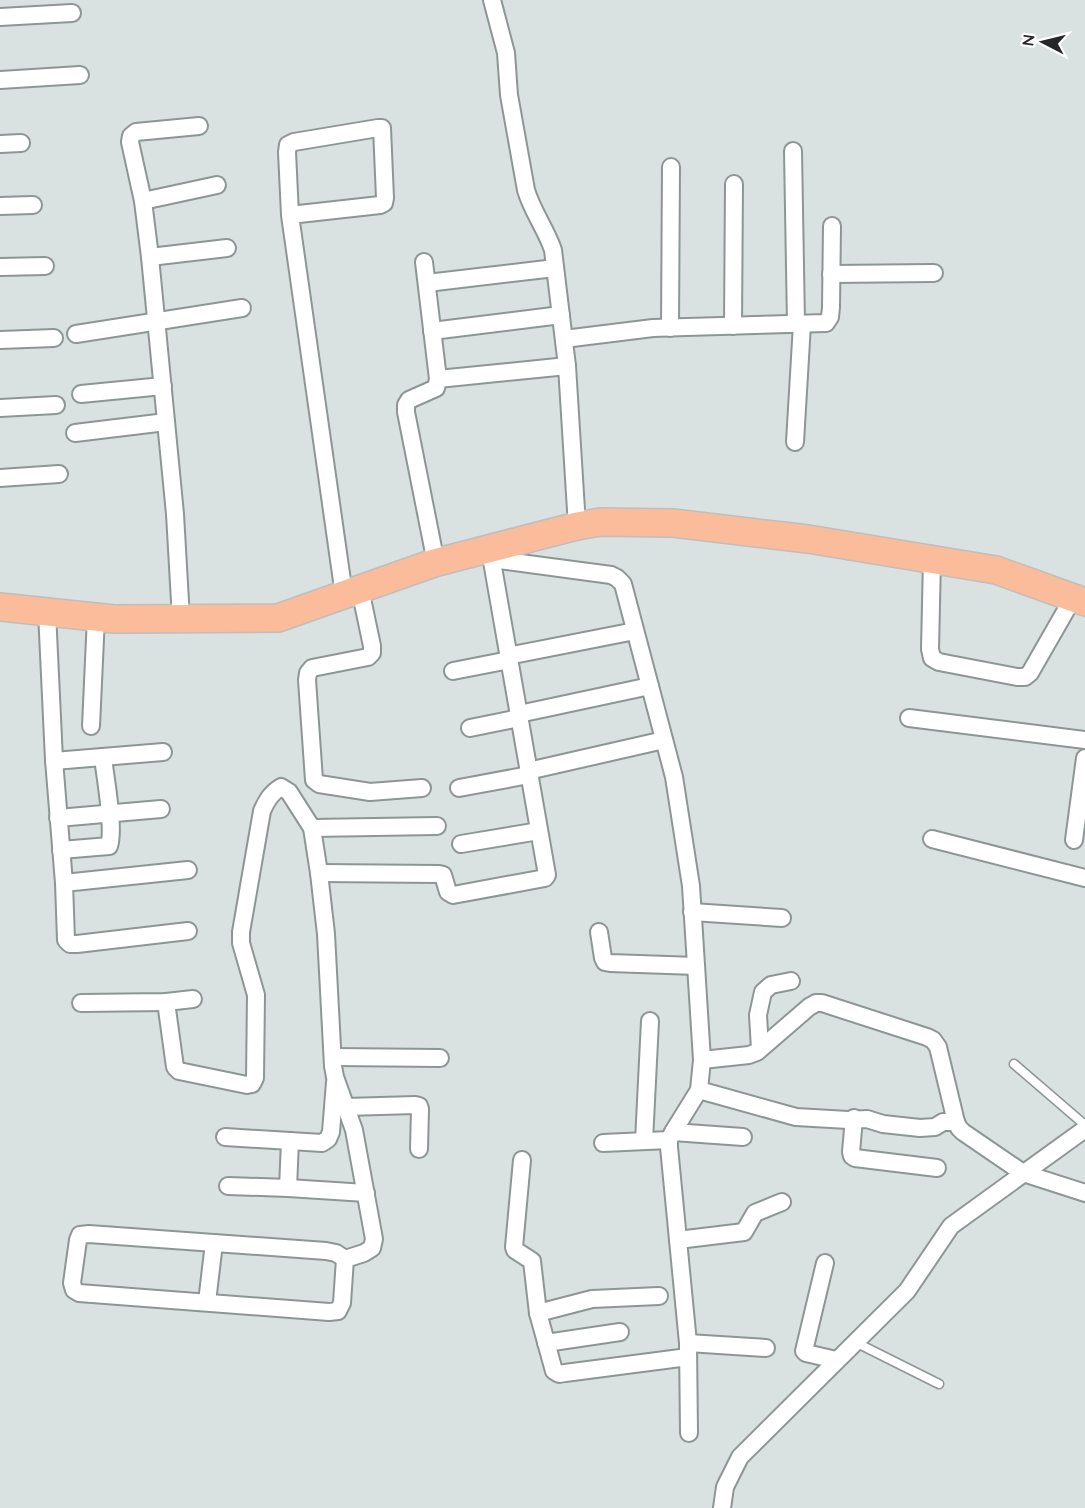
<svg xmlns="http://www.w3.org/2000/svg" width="1085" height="1508" viewBox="0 0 1085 1508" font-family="Quicksand,sans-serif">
	<rect width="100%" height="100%" fill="#dae1e1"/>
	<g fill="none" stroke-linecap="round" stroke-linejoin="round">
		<defs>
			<g id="service">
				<polyline points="1014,1064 1085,1125"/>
				<polyline points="855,1342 939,1384"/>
			</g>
			<g id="minor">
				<path d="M492,0L506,53L509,95L526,190C532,211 546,229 553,250L567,366L577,526"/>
				<polyline points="0,17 72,13"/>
				<polyline points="0,80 80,75"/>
				<polyline points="0,144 21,143"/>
				<polyline points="793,151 796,324"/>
				<polyline points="143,201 217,185"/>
				<polyline points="0,206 33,205"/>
				<polyline points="290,215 380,205 384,203 385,198 382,128 378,128 294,142 288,145 287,152 290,215 344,595"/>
				<polyline points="150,257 227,248"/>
				<polyline points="424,262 438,379 436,388 409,400 406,405 406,412 436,563"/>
				<polyline points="0,267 45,266"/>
				<polyline points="831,274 934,273"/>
				<polyline points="427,283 555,268"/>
				<polyline points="733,326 734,184"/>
				<polyline points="670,328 671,167"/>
				<polyline points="432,331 561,315"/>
				<polyline points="76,334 242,308"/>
				<polyline points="564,339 653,328 826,323 830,317 831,307 832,226"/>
				<polyline points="0,340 54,338"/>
				<polyline points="438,379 567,366"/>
				<polyline points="81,394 163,386"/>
				<polyline points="0,408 56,405"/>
				<polyline points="75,433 166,422"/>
				<polyline points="795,442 802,324"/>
				<polyline points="0,478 59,474"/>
				<polyline points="491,559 611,575 617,578 623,584 674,777 691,886 702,1060 699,1090 673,1132 669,1140 669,1147 688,1343 689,1433"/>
				<polyline points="932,560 930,649 932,658 939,662 1017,677 1025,677 1030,673 1073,598"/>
				<polyline points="360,589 372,646 372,653 368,657 312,668 308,673 307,680 314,780 319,784 370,792 422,788"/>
				<polyline points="47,612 54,760 64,883 66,940 70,944 77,944 188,931"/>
				<polyline points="181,619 175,514 150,257 143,201 130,142 131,136 136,132 199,126"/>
				<polyline points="508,656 635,631"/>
				<polyline points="453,671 509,660"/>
				<polyline points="519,714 650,686"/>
				<polyline points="909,718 1085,740"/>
				<polyline points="91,726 96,617"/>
				<polyline points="470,728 519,718"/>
				<polyline points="54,761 163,752"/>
				<polyline points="528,771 664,740"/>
				<polyline points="459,788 529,775"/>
				<polyline points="58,818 161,809"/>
				<polyline points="312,828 437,826"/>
				<polyline points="932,839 1085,878"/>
				<polyline points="1074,840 1085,758"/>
				<polyline points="461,844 539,831"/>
				<path d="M61,850L109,846C115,828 105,777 103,757"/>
				<polyline points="319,873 439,874 443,875 448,892 453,895 545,878 547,875 490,550"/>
				<polyline points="64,883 188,870"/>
				<polyline points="692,912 782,918"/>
				<polyline points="599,932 603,958 605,962 610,963 696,966"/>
				<path d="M166,1002L175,1067L179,1071L247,1085L252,1084L255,1078L256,995L241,943V932L262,811C267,800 271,793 281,787L289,792L312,828L319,873L326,934L333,1066L335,1077L354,1130L374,1239L372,1248L364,1253L345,1259L342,1303L338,1311L329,1312L79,1293L74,1290L72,1283L78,1240L80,1235L89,1234L326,1251L336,1253L345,1259"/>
				<polyline points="81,1003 166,1002 193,999"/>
				<polyline points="760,1049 758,1015 763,992 771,985 791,981"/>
				<polyline points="333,1057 440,1058"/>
				<polyline points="702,1060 749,1055 757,1052 809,1007 816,1003 822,1003 927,1037 933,1040 938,1047 956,1122"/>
				<polyline points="699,1090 796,1117 848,1120 867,1119 883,1124 920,1128 935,1127 943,1122 956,1122 959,1128 963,1132 1023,1173 1085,1193"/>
				<polyline points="346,1107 415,1105 419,1106 420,1109 419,1149"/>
				<polyline points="854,1118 851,1152 852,1156 855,1158 937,1168"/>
				<polyline points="673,1132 743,1137"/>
				<polyline points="225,1137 322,1143 328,1139 331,1132 335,1082"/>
				<polyline points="644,1141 650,1021"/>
				<polyline points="603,1143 669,1140"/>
				<polyline points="522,1160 514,1247 515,1250 532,1261 538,1313 554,1371 559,1374 565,1373 688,1357"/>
				<polyline points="228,1186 288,1188 366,1193"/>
				<polyline points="288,1188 290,1141"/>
				<polyline points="678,1240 744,1232 755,1213 782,1202"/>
				<polyline points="825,1263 804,1351 806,1353 836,1360"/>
				<polyline points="207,1302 214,1243"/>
				<polyline points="538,1313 592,1299 659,1296"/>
				<polyline points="546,1343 620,1332"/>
				<polyline points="688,1343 766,1348"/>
				<polyline points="722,1508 725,1487 740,1457 907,1291 951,1226 1085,1129"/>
			</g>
			<polyline id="trunk" points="0,607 114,619 278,618 434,563 577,526 600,522 673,523 808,539 996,570 1085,602"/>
		</defs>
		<use href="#service" stroke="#8e9595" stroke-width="11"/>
		<use href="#minor" stroke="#8e9595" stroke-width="20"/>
		<use href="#trunk" stroke="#bebebe" stroke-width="30"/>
		<use href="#service" stroke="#fff" stroke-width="8"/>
		<use href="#minor" stroke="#fff" stroke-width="16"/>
		<use href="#trunk" stroke="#fabc9b" stroke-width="27"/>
	</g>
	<g transform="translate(1043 42) rotate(277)" stroke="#ffffff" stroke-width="4.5" paint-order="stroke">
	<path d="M0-4.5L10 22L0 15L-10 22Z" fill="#252828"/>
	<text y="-9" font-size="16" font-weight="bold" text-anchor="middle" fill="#252828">N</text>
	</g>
</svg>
